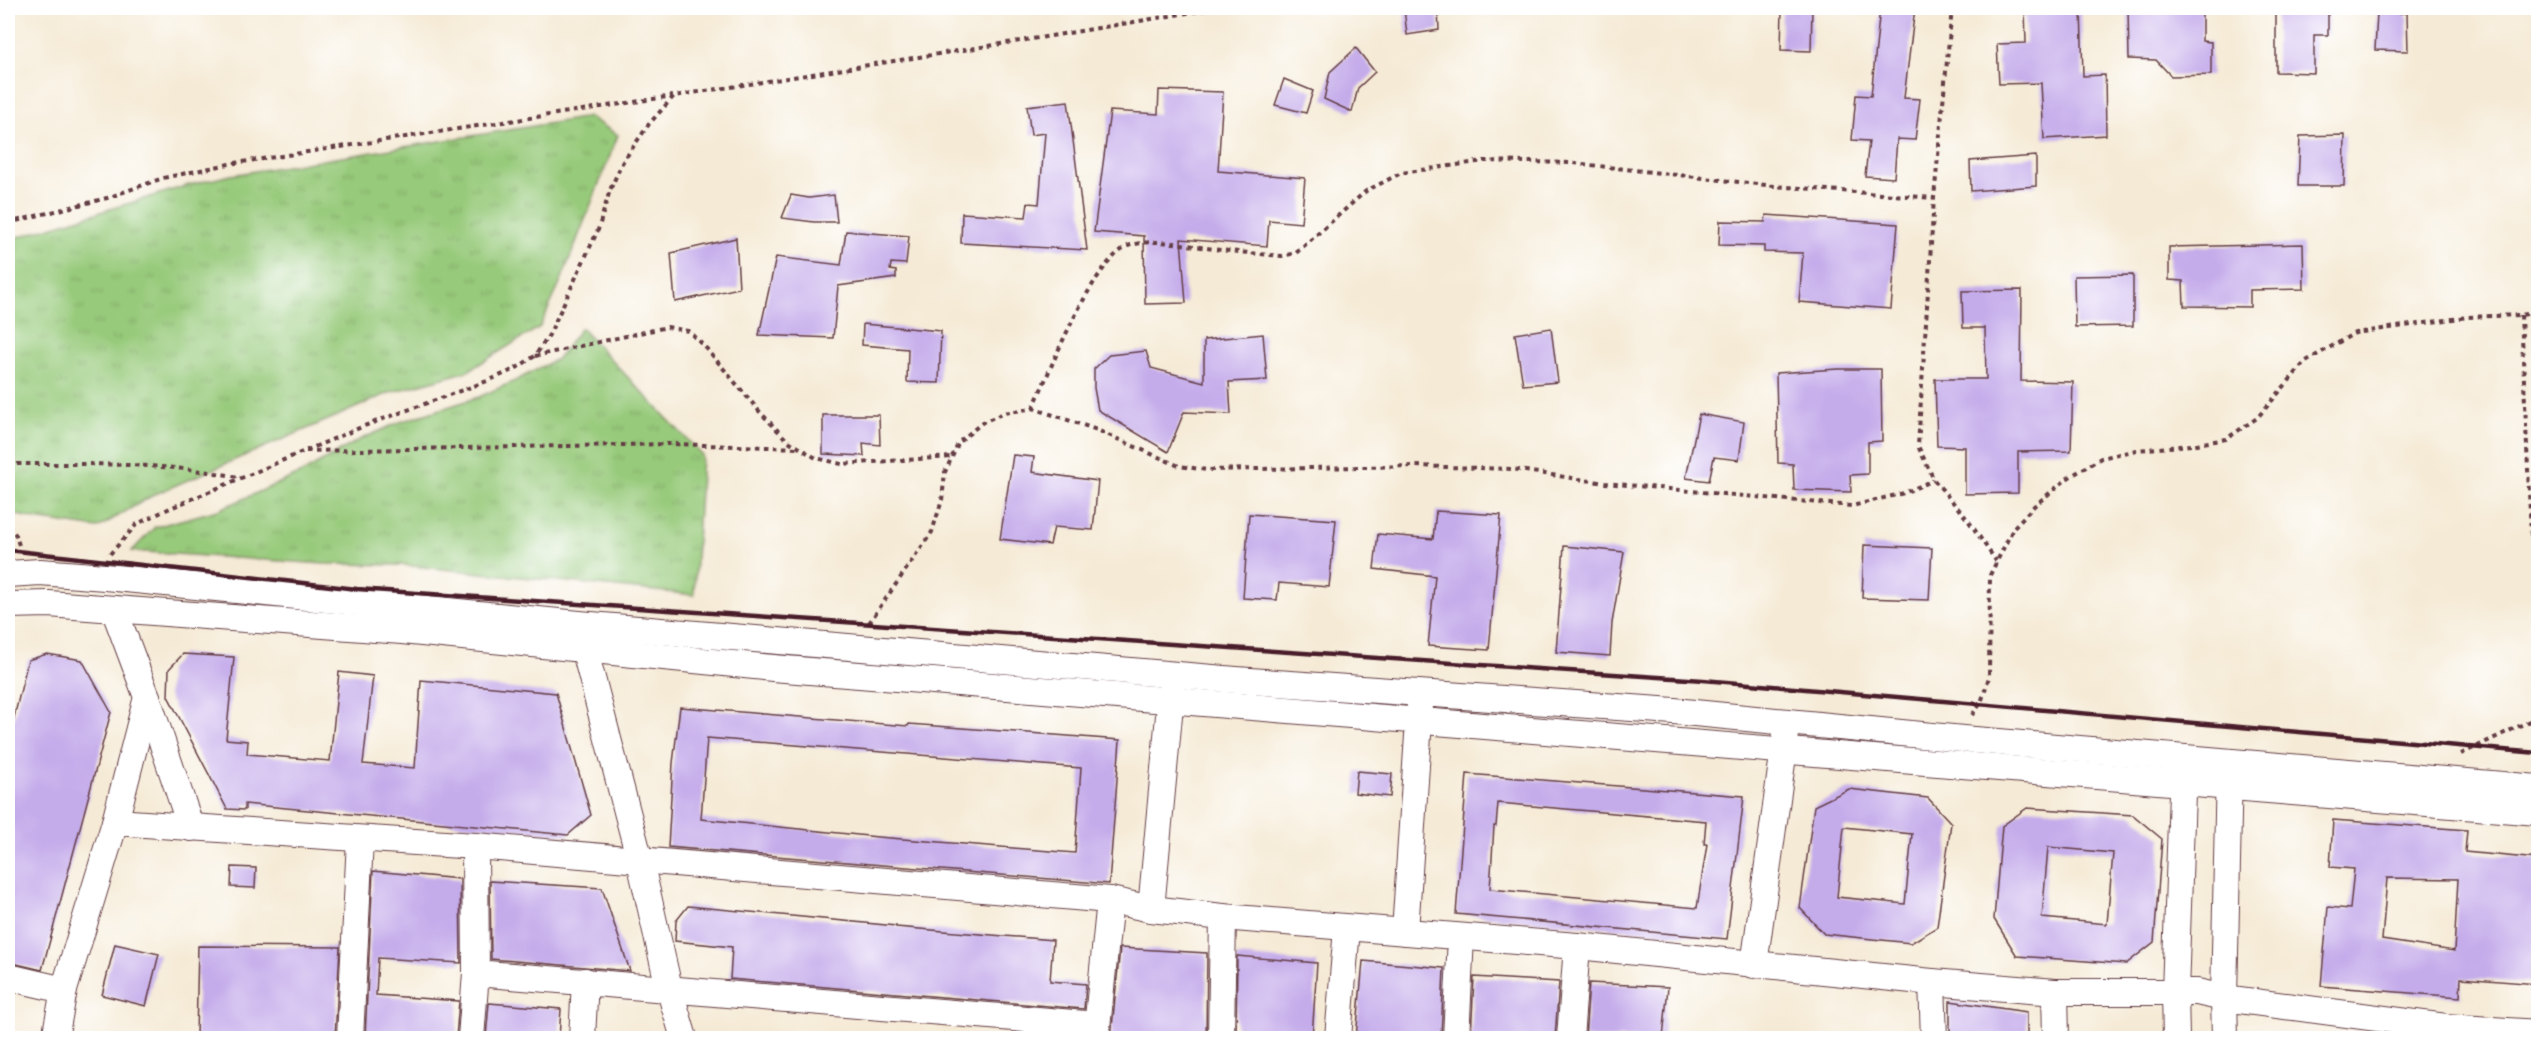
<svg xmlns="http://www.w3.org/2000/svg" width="2546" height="1046" viewBox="0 0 2546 1046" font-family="'EB Garamond',serif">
	<defs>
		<pattern id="grass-tufts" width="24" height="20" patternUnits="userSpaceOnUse" patternTransform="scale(1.5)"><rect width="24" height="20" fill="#97ca7a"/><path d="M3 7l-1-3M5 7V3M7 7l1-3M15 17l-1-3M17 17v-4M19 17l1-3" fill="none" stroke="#84ad6a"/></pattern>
	</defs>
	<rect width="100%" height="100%" fill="#fff"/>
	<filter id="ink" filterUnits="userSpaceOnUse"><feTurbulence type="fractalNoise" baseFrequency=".0167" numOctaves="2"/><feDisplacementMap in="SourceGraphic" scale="12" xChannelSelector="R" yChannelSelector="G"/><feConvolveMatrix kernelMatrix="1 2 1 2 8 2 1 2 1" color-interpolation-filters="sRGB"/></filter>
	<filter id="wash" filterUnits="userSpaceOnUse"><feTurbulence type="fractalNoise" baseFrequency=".008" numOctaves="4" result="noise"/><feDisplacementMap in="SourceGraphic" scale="24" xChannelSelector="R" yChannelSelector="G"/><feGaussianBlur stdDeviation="1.35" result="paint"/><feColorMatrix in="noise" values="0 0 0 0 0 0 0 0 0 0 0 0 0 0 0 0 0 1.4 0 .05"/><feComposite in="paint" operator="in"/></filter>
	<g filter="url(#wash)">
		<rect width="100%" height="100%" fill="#f5ead5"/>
		<g fill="url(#grass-tufts)" stroke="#707452" stroke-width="1.5">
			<polygon points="589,117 618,135 559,286 540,327 468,371 389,393 337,416 153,495 98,528 35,519 14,514 8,510 8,240 189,185 231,175"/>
			<polygon points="581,328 702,455 694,595 403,565 324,564 132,551 155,527 218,510 304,472 359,440 400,422 479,397 517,380 557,359"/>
		</g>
		<g id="blocks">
			<g fill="#c4abea" fill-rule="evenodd">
				<polygon points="1404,8 1438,8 1439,30 1407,35"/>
				<polygon points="1782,8 1812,8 1811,51 1781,50"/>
				<polygon points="1880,8 1915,8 1904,98 1920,99 1915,140 1897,139 1894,178 1865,176 1869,141 1852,140 1856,95 1871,96"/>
				<polygon points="2025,8 2081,8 2083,76 2105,75 2106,135 2044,139 2041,83 1999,84 1997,44 2026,43"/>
				<polygon points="2128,8 2202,8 2202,41 2211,42 2211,75 2171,76 2156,60 2129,59"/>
				<polygon points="2328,11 2328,35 2314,35 2314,73 2276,72 2276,12"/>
				<polygon points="2377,13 2407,13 2408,51 2375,50"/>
				<polygon points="1356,48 1375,72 1358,88 1352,112 1324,99 1330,72"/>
				<polygon points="1284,79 1313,91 1306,113 1275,105"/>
				<polygon points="1159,90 1223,92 1218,171 1305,178 1301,223 1269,220 1267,246 1181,239 1186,303 1145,304 1144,236 1094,232 1110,111 1158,114"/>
				<polygon points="1068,101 1087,250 961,243 962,213 1026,217 1028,203 1039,204 1045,133 1031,135 1027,106"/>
				<polygon points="2345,135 2344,186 2298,186 2300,136"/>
				<polygon points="2036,156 2036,186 1971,191 1970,161"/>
				<polygon points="791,195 809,198 834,195 837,222 814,222 782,218"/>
				<polygon points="1766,215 1898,224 1891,309 1799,302 1803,253 1764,252 1764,246 1719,245 1720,221 1765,222"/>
				<polygon points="846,231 909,236 906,264 891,263 890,270 896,271 896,278 838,286 833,338 759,335 776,257 841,265"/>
				<polygon points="736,238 739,288 675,302 671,253"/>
				<polygon points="2303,244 2304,289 2250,290 2250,307 2184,306 2183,281 2169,280 2169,247"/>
				<polygon points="2133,275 2133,326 2075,327 2074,276"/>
				<polygon points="2022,290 2021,381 2073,382 2071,451 2018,452 2018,493 1965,494 1965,447 1937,446 1935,379 1986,379 1985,328 1963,328 1962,291"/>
				<polygon points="863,324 941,331 939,383 907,382 908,349 862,345"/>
				<polygon points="1551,328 1558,382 1523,385 1515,334"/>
				<polygon points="1263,334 1267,380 1229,382 1231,414 1184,412 1168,452 1098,410 1094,388 1094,369 1109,355 1146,351 1151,368 1204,382 1204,340"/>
				<polygon points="1838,369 1881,369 1882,441 1868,442 1868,474 1850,475 1851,492 1794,490 1793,464 1778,463 1776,373"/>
				<polygon points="1699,414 1744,422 1739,460 1714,457 1709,481 1686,478"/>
				<polygon points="823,415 879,415 880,445 863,443 864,456 823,454"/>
				<polygon points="1013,455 1034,457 1032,472 1098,481 1093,530 1054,527 1050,545 1000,539"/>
				<polygon points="1436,511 1501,515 1489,650 1428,646 1435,576 1374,569 1378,534 1433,539"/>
				<polygon points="1249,514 1336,520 1329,587 1279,583 1277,600 1243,598"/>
				<polygon points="1864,545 1932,548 1929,600 1862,598"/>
				<polygon points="1564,546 1624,552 1612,623 1610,656 1556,652"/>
				<polygon points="47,654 82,660 111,712 42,970 8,962 8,742 28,660"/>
				<polygon points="183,654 234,657 226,739 248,741 247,754 330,761 339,672 373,676 363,764 415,768 421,680 556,693 591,815 568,835 245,804 245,810 227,809 168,696 169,669"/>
				<path d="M680,707L908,726L909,724L1120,740L1109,884L668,847L673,763ZM707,738L1081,768L1075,853L878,837L701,819Z"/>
				<polygon points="1357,771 1392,774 1390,797 1355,793"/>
				<path d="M1467,774L1744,796L1727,939L1456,914ZM1498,803L1706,821L1704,844H1707L1697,908L1490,889L1494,826H1496Z"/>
				<path d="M1849,789L1928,798L1951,823L1937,927L1911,943L1824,934L1800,908L1814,806ZM1844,827L1912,834L1905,904L1837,897Z"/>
				<path d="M2027,808L2133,815L2162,839L2154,942L2126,964L2017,956L1994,919L2002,826ZM2048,847L2113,853L2107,924L2042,918Z"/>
				<path d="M2333,820L2467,830L2465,852L2538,859V984L2461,978L2460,997L2321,986L2328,907L2350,909L2354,869L2330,867ZM2387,878L2458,879L2454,951L2382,940Z"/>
				<polygon points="232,867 256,868 255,888 231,887"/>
				<polygon points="373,871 460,879 461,963 378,958 376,995 459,1001 456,1038 365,1038"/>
				<polygon points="490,881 602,888 630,971 491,959"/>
				<polygon points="688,906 896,926 896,927 1053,940 1050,981 1086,984 1084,1009 730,979 732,947 675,941 676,921"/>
				<polygon points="115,944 159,954 146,1006 102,995"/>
				<polygon points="198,946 340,947 335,1038 196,1038"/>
				<polygon points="1120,948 1207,953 1206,1038 1111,1038"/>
				<polygon points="1237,956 1317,963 1312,1038 1236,1038"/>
				<polygon points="1363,961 1444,968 1441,1038 1356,1038"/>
				<polygon points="1474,977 1559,982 1555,1038 1471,1038"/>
				<polygon points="1589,983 1668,987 1663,1038 1585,1038"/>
				<polygon points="1950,1001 2027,1012 2027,1038 1950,1038"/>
				<polygon points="489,1003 561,1009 559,1038 486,1038"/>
			</g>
		</g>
	</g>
	<g filter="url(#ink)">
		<use href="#blocks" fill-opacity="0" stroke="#643d44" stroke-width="1.5"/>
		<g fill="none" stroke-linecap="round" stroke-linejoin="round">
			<defs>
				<g id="street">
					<polyline points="8,574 40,572 105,577 579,624 1236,680 1674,711 1963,739 2538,788"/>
					<polyline points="8,605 49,604 402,631 773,668 2538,812"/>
					<polyline points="581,636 640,861 669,988 684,1038"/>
					<polyline points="147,697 191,828"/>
					<polyline points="115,822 475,846 1110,900 1151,909 1223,917 1577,946 1932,982 2055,992 2197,992 2224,998 2446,1027 2538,1033"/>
					<polyline points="1151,909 1172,683"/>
					<polyline points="1405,932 1420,705"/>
					<polyline points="1754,965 1786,734"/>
					<polyline points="476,973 1097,1025"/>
					<polyline points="8,977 64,990"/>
					<polyline points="1932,982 1934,1038"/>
					<polyline points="2055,992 2056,1038"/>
					<polyline points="55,1038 64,990 115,822 147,697 114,609"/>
					<polyline points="350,1038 360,840"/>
					<polyline points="471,1038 476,973 475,846"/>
					<polyline points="582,1038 585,981"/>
					<polyline points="1096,1038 1110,900"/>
					<polyline points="1221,1038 1223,917"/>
					<polyline points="1338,1038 1347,928"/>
					<polyline points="1456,1038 1461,937"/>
					<polyline points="1570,1038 1577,946"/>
					<polyline points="2176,1038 2175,992 2183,764"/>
					<polyline points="2225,1038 2224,998 2229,769"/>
				</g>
			</defs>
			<use href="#street" stroke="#643d44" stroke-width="28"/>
			<g stroke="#643d44" stroke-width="4" stroke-dasharray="4.5 4.5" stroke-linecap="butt">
				<polyline points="1952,8 1934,198 1918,446 1934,480 1968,520 1996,561"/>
				<polyline points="2537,93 2538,104"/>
				<polyline points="8,223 107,198 163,178 229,164 673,96"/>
				<polyline points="2533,312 2538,288"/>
				<polyline points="2521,315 2531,535 2538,549"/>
				<polyline points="535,356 667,327 688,331 707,349 759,411 787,440 816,458 842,464 951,457"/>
				<path d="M1033,408C1049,373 1094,256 1131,245C1158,238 1186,245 1213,249C1236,252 1259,254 1282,256L1296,253L1366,191L1401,173L1484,161L1573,163L1774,186L1934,198"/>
				<polyline points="306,451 672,444 800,448"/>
				<path d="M8,464C84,464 163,462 238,477"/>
				<polyline points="8,526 16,535 20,549"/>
				<polyline points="110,554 137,524 168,509 364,426 490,380 515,369 535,356 549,335 598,230 610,190 622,163 649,124 674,96 1051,36 1216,8"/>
				<polyline points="869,623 932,532 942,500 945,472 959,442 983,422 1004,413 1033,408 1097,430 1179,466 1207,470 1414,466 1512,469 1605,483 1852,506 1904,493 1934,480"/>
				<polyline points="1972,715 1981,703 1989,677 1990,575 2014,527 2034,506 2068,478 2101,458 2137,450 2191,445 2226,439 2257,418 2306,361 2355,333 2467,317 2521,315 2538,312"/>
				<polyline points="2461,754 2538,717"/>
			</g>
			<use href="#street" stroke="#fff" stroke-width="26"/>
			<polyline stroke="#4a1f2b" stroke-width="4.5" points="8,550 357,589 1703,680 2538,753"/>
		</g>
	</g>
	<rect width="2546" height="1046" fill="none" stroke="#fff" stroke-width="30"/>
</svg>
